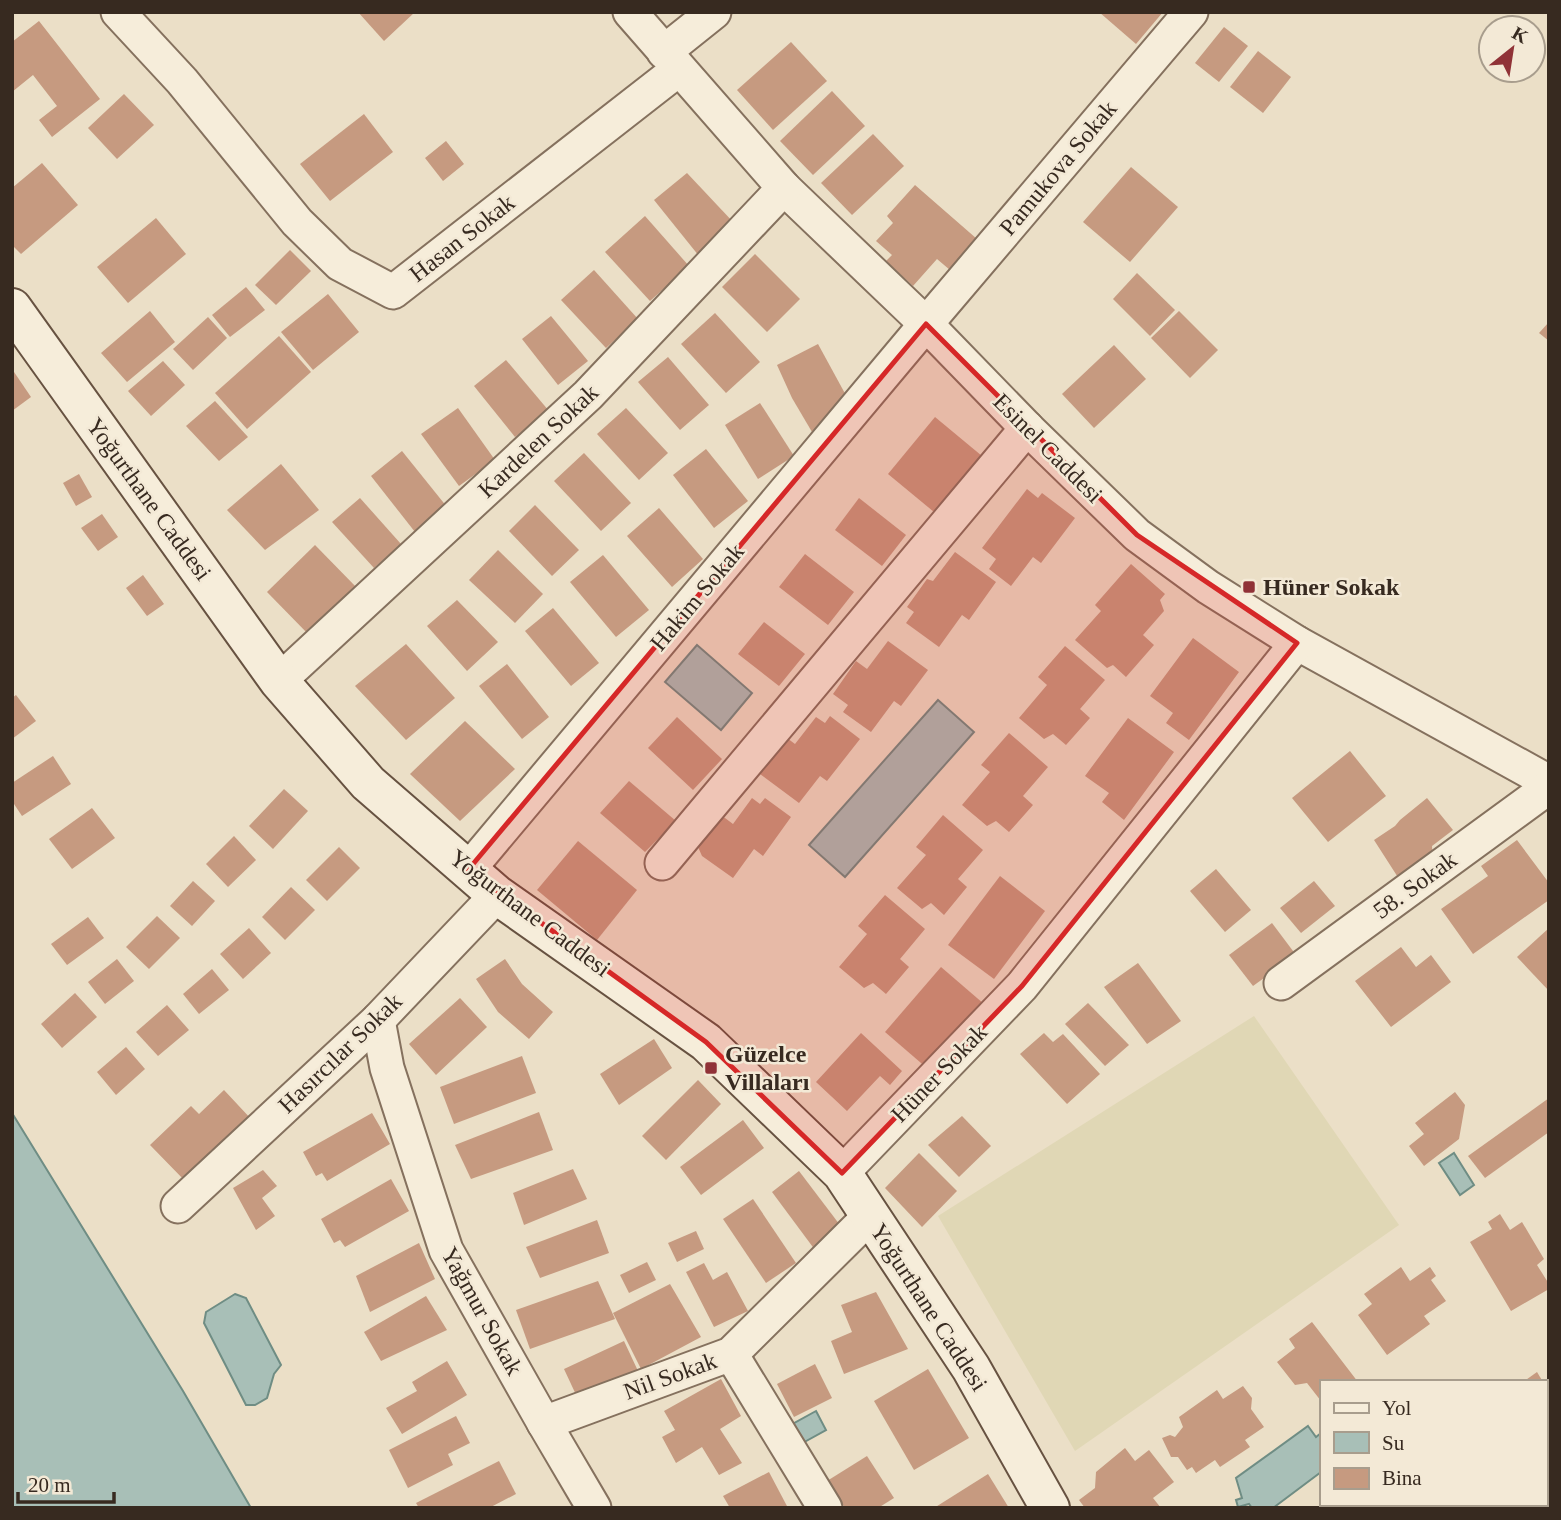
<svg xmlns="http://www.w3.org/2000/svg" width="1561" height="1520" viewBox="0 0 1561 1520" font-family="'Times New Roman',serif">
	<rect width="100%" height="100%" fill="#ebdfc7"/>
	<polygon fill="#e0d7b5" points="1254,1016 1399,1225 1075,1451 938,1216"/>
	<g fill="#a8bfb7" stroke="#6f8d84" stroke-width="2">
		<polygon points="697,645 752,693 721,730 665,682"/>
		<polygon points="938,700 974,732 845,877 809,845"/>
		<polygon points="12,1113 183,1391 251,1508 12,1508"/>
		<polygon points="1454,1153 1474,1185 1460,1195 1439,1163"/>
		<polygon points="235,1294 246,1298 281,1365 274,1374 267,1398 255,1405 246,1405 204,1323 206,1312"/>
		<polygon points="816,1411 826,1430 799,1445 789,1426"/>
		<polygon points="1308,1426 1316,1437 1321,1433 1321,1472 1273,1508 1252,1508 1249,1504 1238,1507 1236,1500 1242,1498 1236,1478"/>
	</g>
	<g fill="#c69a80">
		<polygon points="358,12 415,12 384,41"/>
		<polygon points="1099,12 1163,12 1136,44"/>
		<polygon points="39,21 100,99 52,137 39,120 57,106 33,75 12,92 12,42"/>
		<polygon points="1224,27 1248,46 1219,82 1195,63"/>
		<polygon points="791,42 827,81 773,130 737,90"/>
		<polygon points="1258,51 1291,77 1263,113 1230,87"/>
		<polygon points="832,91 865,126 813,175 780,141"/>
		<polygon points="124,94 154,125 117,159 88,128"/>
		<polygon points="364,114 393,152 330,201 300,164"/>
		<polygon points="873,134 904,166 852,215 821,183"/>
		<polygon points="446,141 464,164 443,181 425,158"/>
		<polygon points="42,163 78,205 21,254 12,245 12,188"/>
		<polygon points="1131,167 1178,207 1130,262 1083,222"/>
		<polygon points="687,173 734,223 699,256 654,200"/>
		<polygon points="915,185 977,239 950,270 937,259 913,286 886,261 892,255 876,241 893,223 887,216"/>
		<polygon points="645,216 689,266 650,301 605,252"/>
		<polygon points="156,218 186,254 128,303 97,267"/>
		<polygon points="290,250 311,271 276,305 255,285"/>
		<polygon points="755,254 800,299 767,332 722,287"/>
		<polygon points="594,270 638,319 606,348 561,300"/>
		<polygon points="1137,273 1175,310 1150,336 1113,299"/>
		<polygon points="246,287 265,310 230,337 212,315"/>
		<polygon points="328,294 359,332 313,370 281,332"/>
		<polygon points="150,311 175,342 127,382 101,353"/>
		<polygon points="1179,311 1218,350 1190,378 1151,338"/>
		<polygon points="715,313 760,362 726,393 681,344"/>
		<polygon points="551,316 588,361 558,385 522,339"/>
		<polygon points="208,317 227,338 193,370 173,349"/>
		<polygon points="1549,322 1549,341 1539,333"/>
		<polygon points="279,336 311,372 247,429 215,393"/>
		<polygon points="818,344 854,410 812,432 792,398 777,365"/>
		<polygon points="1114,345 1146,379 1094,428 1062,394"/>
		<polygon points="668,357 709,405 680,430 638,382"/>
		<polygon points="506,360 549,411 515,437 474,386"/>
		<polygon points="163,361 185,385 151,416 128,391"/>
		<polygon points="12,369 31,397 12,411"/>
		<polygon points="215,401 248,437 219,461 186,426"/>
		<polygon points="760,403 794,456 758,479 725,425"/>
		<polygon points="458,408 495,460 459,486 421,434"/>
		<polygon points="626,408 668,453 639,480 597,434"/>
		<polygon points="935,417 982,456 934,512 888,474"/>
		<polygon points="706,449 748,501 714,528 673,475"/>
		<polygon points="402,451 447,507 415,532 371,476"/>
		<polygon points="584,453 631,503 601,531 554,481"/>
		<polygon points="281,464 319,510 265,550 227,510"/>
		<polygon points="79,474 92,497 76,506 63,483"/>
		<polygon points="1027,489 1038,498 1042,493 1075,518 1041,563 1033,557 1011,586 989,569 996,559 982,548"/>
		<polygon points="360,498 401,544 374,568 332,522"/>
		<polygon points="859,498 906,535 882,566 835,530"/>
		<polygon points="535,505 579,550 552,576 509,531"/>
		<polygon points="659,508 703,559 672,587 627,536"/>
		<polygon points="102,514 118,537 98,551 81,528"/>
		<polygon points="315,545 359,590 311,637 267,592"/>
		<polygon points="498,550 543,594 515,623 469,580"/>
		<polygon points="955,552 996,582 969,620 962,615 939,647 906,623 914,612 907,607 927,579 933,581"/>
		<polygon points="805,554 854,592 828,625 779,587"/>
		<polygon points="603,555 649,610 616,637 570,582"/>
		<polygon points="1131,564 1165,594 1160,600 1164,611 1143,635 1154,645 1126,677 1113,665 1107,668 1075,640 1101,611 1095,605"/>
		<polygon points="143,575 164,604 147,616 126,588"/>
		<polygon points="457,600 498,642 467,671 427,626"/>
		<polygon points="553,608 599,663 571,686 525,631"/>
		<polygon points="764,622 805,654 779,686 738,654"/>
		<polygon points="1193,638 1239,672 1189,740 1166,723 1173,713 1150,696"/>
		<polygon points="888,641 928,670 901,706 894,701 871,732 843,712 848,705 833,694 856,661 867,669"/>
		<polygon points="406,644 455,698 406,740 355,686"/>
		<polygon points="1065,646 1105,680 1080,709 1090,718 1066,745 1053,734 1044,739 1019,718 1047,685 1038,677"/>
		<polygon points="507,664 549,717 522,739 479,686"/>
		<polygon points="16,695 36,721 12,739 12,698"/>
		<polygon points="830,716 860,739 827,781 820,776 799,803 760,774 787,738 795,744 816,717 825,723"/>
		<polygon points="677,717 722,759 693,790 648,748"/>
		<polygon points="1128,718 1174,752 1124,820 1102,802 1109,793 1085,776"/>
		<polygon points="465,721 515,769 460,821 410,774"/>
		<polygon points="1009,733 1048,767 1023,796 1033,805 1009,832 996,821 987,826 962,805 990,772 981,765"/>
		<polygon points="1350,751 1386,796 1328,842 1292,798"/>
		<polygon points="53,756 71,784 22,816 12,801 12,783"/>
		<polygon points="629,781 676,821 645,852 600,813"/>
		<polygon points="284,789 308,811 273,849 249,826"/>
		<polygon points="752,798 760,804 765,798 791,817 763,856 754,849 733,878 702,856 698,847 721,815 733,824"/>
		<polygon points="1427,798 1453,830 1432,846 1433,862 1401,882 1374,840 1395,826 1400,820"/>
		<polygon points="92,808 115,838 72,869 49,839"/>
		<polygon points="943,815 983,850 958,879 967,887 944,915 931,903 922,909 897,888 926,855 916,847"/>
		<polygon points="234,836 256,860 228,887 206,864"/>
		<polygon points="1517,840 1549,883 1549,900 1473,954 1441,909 1488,876 1481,866"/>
		<polygon points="578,841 637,890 597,940 537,890"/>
		<polygon points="339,847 360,868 327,901 306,880"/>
		<polygon points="1216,869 1251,910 1225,932 1190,891"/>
		<polygon points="1000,876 1045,911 994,979 948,945"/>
		<polygon points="193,881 215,901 192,926 170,906"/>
		<polygon points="1314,881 1335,906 1301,933 1280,908"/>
		<polygon points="291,887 315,910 285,940 262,917"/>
		<polygon points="885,895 925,929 900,959 909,967 886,994 873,983 864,988 839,967 867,934 858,926"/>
		<polygon points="157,916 180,938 149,969 126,947"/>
		<polygon points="88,917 104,938 67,965 51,944"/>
		<polygon points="1272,923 1296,955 1253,986 1229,955"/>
		<polygon points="249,928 271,953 243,979 220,954"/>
		<polygon points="1549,928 1549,991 1517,957"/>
		<polygon points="1401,947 1416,967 1431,955 1451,982 1391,1027 1355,981"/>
		<polygon points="117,959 134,981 105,1004 88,982"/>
		<polygon points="505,959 522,984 553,1012 529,1039 498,1012 476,979"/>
		<polygon points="1138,963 1181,1021 1147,1044 1104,987"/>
		<polygon points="941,967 984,1004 928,1069 885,1032"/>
		<polygon points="212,969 229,990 199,1014 183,994"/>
		<polygon points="75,993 97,1017 62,1048 41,1024"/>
		<polygon points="460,998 487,1027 436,1075 409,1044"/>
		<polygon points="1088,1003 1129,1045 1105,1066 1065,1024"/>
		<polygon points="167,1005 189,1030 158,1056 136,1032"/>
		<polygon points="861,1033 902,1071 890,1085 880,1076 847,1111 816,1082"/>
		<polygon points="1044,1033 1053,1042 1063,1034 1100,1074 1067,1104 1020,1054"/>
		<polygon points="654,1039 672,1068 619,1105 600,1074"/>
		<polygon points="126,1047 145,1069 116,1095 97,1072"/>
		<polygon points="522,1056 536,1093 454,1124 440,1087"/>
		<polygon points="698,1080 721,1104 666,1160 642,1136"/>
		<polygon points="224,1090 252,1120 187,1183 150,1145 191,1106 199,1114"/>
		<polygon points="1455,1092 1465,1105 1459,1139 1424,1166 1409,1146 1424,1134 1415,1123"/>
		<polygon points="1549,1098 1549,1132 1485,1178 1468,1156"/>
		<polygon points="539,1112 553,1150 471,1179 455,1145"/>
		<polygon points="372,1113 390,1144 327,1181 322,1173 316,1176 303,1152"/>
		<polygon points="962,1116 991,1146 959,1177 928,1145"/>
		<polygon points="743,1120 764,1148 701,1195 680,1167"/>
		<polygon points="919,1153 957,1191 922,1227 885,1188"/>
		<polygon points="573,1169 587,1199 524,1225 513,1193"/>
		<polygon points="263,1170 277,1186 262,1198 275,1216 256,1230 233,1188"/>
		<polygon points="799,1171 846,1233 818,1254 772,1192"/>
		<polygon points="391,1179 409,1211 345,1247 340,1240 334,1243 321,1219"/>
		<polygon points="753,1199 796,1263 766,1283 723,1219"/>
		<polygon points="1500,1214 1510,1230 1522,1222 1544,1259 1537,1265 1549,1284 1549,1289 1511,1311 1470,1242 1492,1229 1488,1222"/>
		<polygon points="597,1220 609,1253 540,1278 526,1247"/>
		<polygon points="696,1231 704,1249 677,1262 668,1243"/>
		<polygon points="419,1243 435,1279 370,1312 356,1276"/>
		<polygon points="647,1262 656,1280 629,1293 620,1275"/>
		<polygon points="704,1263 713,1280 727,1272 748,1311 714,1327 686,1272"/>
		<polygon points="1401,1267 1410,1281 1430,1267 1436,1276 1431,1280 1446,1301 1424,1316 1430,1324 1387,1355 1358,1315 1372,1304 1364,1294"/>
		<polygon points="598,1281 615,1319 530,1349 516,1310"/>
		<polygon points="670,1284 701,1337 641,1369 613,1313"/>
		<polygon points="876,1292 908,1349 844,1374 831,1341 852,1332 841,1305"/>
		<polygon points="426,1296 447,1330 381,1361 364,1332"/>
		<polygon points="1312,1322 1358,1382 1321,1382 1321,1401 1307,1383 1295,1385 1277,1362 1295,1348 1289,1339"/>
		<polygon points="624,1341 638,1371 578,1399 564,1369"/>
		<polygon points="447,1361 467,1395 402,1434 386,1408 417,1391 412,1382"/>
		<polygon points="815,1364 832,1398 794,1417 777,1384"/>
		<polygon points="928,1369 969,1438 914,1470 874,1401"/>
		<polygon points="1537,1372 1543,1382 1523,1382"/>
		<polygon points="721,1379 741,1416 720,1429 742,1463 719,1475 702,1447 676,1463 662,1437 675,1430 664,1411"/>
		<polygon points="1545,1385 1549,1390 1549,1430 1545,1433"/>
		<polygon points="1243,1386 1252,1398 1251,1409 1264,1427 1245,1440 1250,1447 1220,1467 1215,1460 1196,1473 1192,1467 1187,1470 1178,1457 1171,1457 1162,1438 1170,1435 1175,1437 1183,1427 1179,1417 1217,1390 1223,1399"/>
		<polygon points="456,1416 470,1443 448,1454 453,1465 408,1488 389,1450"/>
		<polygon points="1125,1448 1135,1461 1149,1450 1174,1482 1153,1498 1161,1508 1085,1508 1079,1500 1095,1488 1096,1472"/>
		<polygon points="867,1456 894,1498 878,1508 845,1508 827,1481"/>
		<polygon points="499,1461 516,1494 489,1508 419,1508 416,1503"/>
		<polygon points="769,1472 788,1508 730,1508 723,1496"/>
		<polygon points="988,1474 1009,1508 934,1508"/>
	</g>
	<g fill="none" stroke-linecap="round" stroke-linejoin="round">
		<defs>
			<g id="minor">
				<polyline points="118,12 182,81 297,222 340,264 393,292 679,69"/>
				<polyline points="630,12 784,188 926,324 1027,428 1137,535 1208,587 1297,643 1549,782"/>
				<polyline points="664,52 714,12"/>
				<polyline points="279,681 588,395 784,188"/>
				<polyline points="662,863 1027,428"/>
				<polyline points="468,870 926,324 1191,12"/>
				<polyline points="1281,983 1549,787"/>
				<polyline points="378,1020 387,1068 446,1250 544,1423 594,1508"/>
				<polyline points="842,1173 1022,986 1297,643"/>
				<polyline points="178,1206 378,1020 497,895"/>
				<polyline points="731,1354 825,1508"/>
				<polyline points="544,1423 731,1354 870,1216"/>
				<polyline points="1545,1453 1549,1450"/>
				<polyline points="1470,1508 1475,1504"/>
			</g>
			<polyline id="secondary" points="12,308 279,681 368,783 497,895 706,1042 842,1173 971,1368 1050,1508"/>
		</defs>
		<use href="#minor" stroke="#85715e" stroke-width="37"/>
		<use href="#secondary" stroke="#675241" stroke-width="42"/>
		<use href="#minor" stroke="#f6edda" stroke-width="33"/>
		<use href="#secondary" stroke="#f6edda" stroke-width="38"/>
	</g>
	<path fill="#d62828" fill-opacity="0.2" stroke="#d62828" stroke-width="5" stroke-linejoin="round" d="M926,324L1137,535L1297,643L1022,986L842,1173L706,1042L468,870Z"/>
	<g fill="#903237" stroke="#f3e9d6" stroke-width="2.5">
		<rect x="1242" y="580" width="14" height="14" rx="3.5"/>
		<rect x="704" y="1061" width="14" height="14" rx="3.5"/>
	</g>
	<g text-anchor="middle" stroke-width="5" stroke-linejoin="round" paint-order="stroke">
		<g font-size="24" fill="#372a20" stroke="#f3e9d6">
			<text transform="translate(1058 168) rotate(-50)" y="8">Pamukova Sokak</text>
			<text transform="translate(462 238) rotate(-38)" y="8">Hasan Sokak</text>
			<text transform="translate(538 441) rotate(-43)" y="8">Kardelen Sokak</text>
			<text transform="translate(1048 448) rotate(45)" y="8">Esinel Caddesi</text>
			<text transform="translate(149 499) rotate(54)" y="8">Yoğurthane Caddesi</text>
			<text transform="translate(697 597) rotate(-50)" y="8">Hakim Sokak</text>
			<text transform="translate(1415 885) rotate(-36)" y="8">58. Sokak</text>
			<text transform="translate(530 913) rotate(37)" y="8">Yoğurthane Caddesi</text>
			<text transform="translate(340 1053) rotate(-44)" y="8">Hasırcılar Sokak</text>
			<text transform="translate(939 1073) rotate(-46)" y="8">Hüner Sokak</text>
			<text transform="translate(929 1307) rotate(57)" y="8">Yoğurthane Caddesi</text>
			<text transform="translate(482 1311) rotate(61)" y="8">Yağmur Sokak</text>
			<text transform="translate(670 1376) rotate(-20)" y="8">Nil Sokak</text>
		</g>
		<g font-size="24" font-weight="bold" fill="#372a20" stroke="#f3e9d6" text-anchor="start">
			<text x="1263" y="595">Hüner Sokak</text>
			<text x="725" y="1062">Güzelce<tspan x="725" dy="28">Villaları</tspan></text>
		</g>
	</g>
	<rect width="1561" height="1520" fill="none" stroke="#372a20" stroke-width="28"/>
	<rect x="1320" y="1380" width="228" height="126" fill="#f3e9d6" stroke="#a89d8d" stroke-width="2"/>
	<rect x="1334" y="1403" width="35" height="10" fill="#f6edda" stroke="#a89d8d" stroke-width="2"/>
	<text x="1382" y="1415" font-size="21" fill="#372a20">Yol</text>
	<rect x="1334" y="1432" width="35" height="21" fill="#a8bfb7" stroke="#a89d8d" stroke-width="2"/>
	<text x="1382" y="1450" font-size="21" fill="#372a20">Su</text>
	<rect x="1334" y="1468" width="35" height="21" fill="#c69a80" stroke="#a89d8d" stroke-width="2"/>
	<text x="1382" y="1485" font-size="21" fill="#372a20">Bina</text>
	<g transform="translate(1512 49) rotate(30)"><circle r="33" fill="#f3e9d6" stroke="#a89d8d" stroke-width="2"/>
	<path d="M0-5L12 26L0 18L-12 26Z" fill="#903237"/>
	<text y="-10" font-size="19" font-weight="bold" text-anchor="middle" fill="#372a20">K</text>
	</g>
	<path d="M18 1492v10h96v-10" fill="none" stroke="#372a20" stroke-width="3.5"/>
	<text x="28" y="1492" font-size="21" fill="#372a20" stroke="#f3e9d6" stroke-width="5" paint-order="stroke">20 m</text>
</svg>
